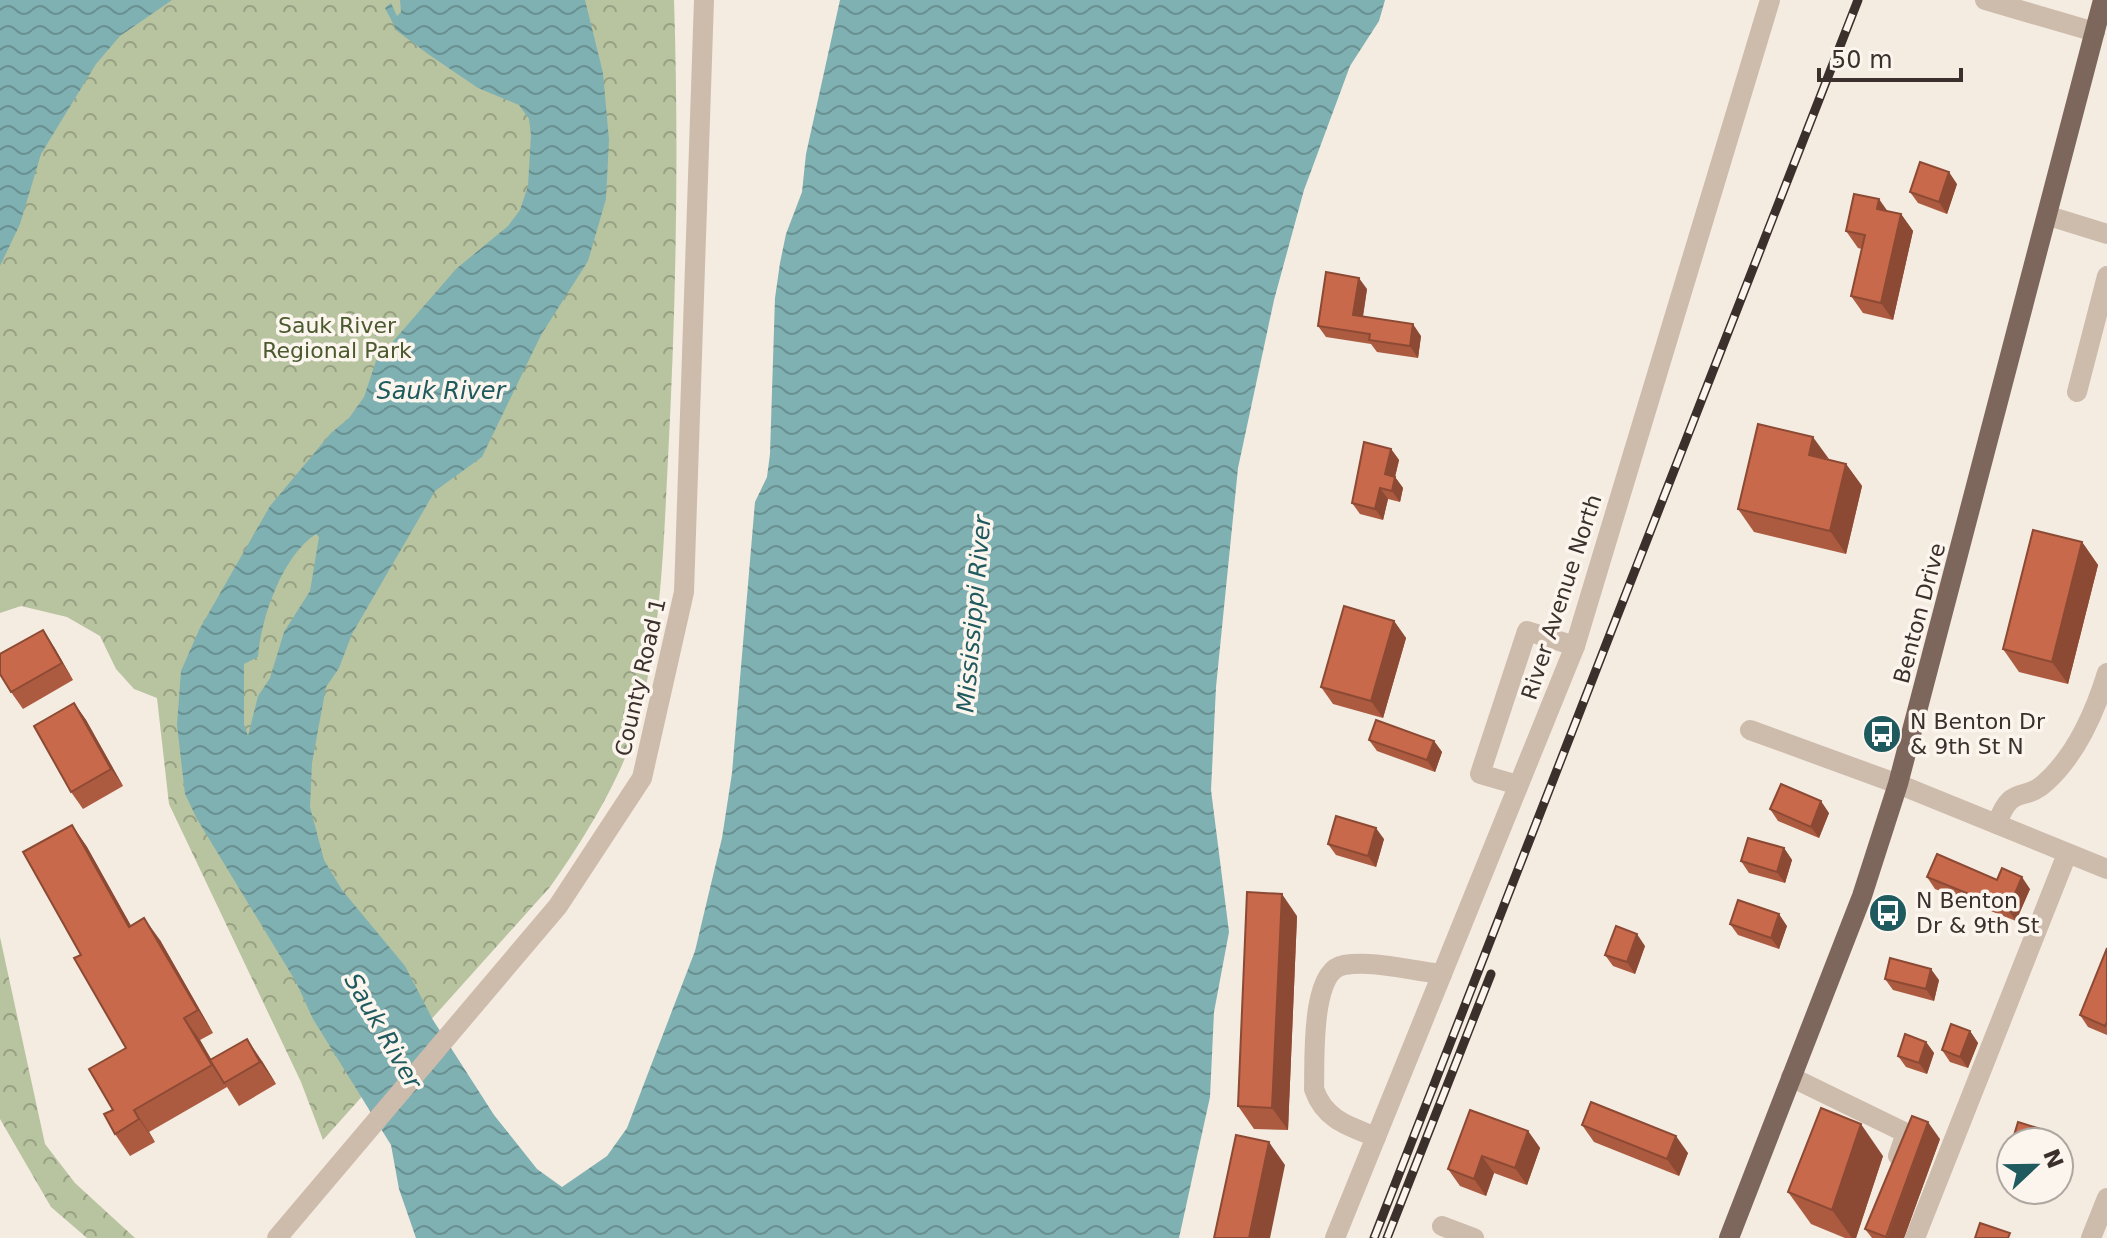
<svg xmlns="http://www.w3.org/2000/svg" width="2107" height="1238" viewBox="0 0 2107 1238" font-family="'DejaVu Sans',sans-serif">
	<defs>
		<pattern id="park-crowns" width="20" height="18" patternUnits="userSpaceOnUse" patternTransform="scale(2)"><rect width="20" height="18" fill="#b8c4a0"/><path d="M2 6a3 3 0 1 1 6 0M12 15a3 3 0 1 1 6 0" fill="none" stroke="#97a083"/></pattern>
		<pattern id="water-waves" width="16" height="10" patternUnits="userSpaceOnUse" patternTransform="scale(2)"><rect width="16" height="10" fill="#7fb0b2"/><path d="M0 5q4-4 8 0t8 0" fill="none" stroke="#699091"/></pattern>
	</defs>
	<rect width="100%" height="100%" fill="#f4ebe1"/>
	<g fill="url(#park-crowns)">
		<path d="M0,0H674C679,153 676,306 668,459C663,555 661,653 630,745C614,790 578,848 550,887L323,1140L301,1082L169,804L157,698L134,689L116,669L100,636L67,617L21,606L0,613Z"/>
		<polygon points="0,937 45,1144 75,1183 135,1238 87,1238 51,1207 0,1119"/>
	</g>
	<g fill="url(#water-waves)" fill-rule="evenodd">
		<polygon points="0,0 172,0 120,36 96,64 41,154 20,224 0,266"/>
		<path d="M400,0H585L603,73L609,140L606,199L588,261L541,335L482,457L435,491L352,634L339,668L326,687L312,763L310,807L324,860L342,890L405,966L433,1020L494,1115L537,1169L562,1187L607,1156L627,1128L695,951L722,838L732,773L755,502L767,477L770,454L775,298L780,263L786,234L802,192L806,154L840,0H1385L1379,21L1350,66L1304,190L1274,300L1238,468L1216,687L1211,790L1229,932L1214,1012L1210,1097L1179,1238H416L399,1189L391,1145L313,1019L296,982L197,819L185,794L177,725L181,671L199,630L270,506L331,433L349,418L364,397L376,361L456,269L508,226L520,210L528,186L531,135L529,119L519,105L478,88L428,54L397,31L385,8L391,3L397,16L401,12ZM316,534L319,537L310,591L284,632L270,678L258,696L248,736L244,724V664L258,657C261,618 282,556 316,534Z"/>
	</g>
	<g fill="none" stroke-linecap="round" stroke-linejoin="round">
		<g stroke="#cdbbac" stroke-width="20">
			<polyline points="1985,0 2095,32"/>
			<polyline points="2049,216 2107,234"/>
			<polyline points="2077,392 2107,276"/>
			<polyline points="1750,730 1898,784 2107,869"/>
			<polyline points="1518,785 1480,774 1527,631 1575,646"/>
			<path d="M1997,824C2011,783 2024,803 2046,782C2077,754 2095,712 2107,673"/>
			<polyline points="1791,1077 1906,1133 1898,1156"/>
			<path d="M1376,1137C1348,1126 1324,1119 1314,1089C1315,1061 1310,970 1344,965C1374,960 1411,971 1442,974"/>
			<polyline points="1442,1226 1474,1238"/>
			<polyline points="277,1238 558,906 642,778 684,592 704,0"/>
			<polyline points="1335,1238 1575,646 1770,0"/>
			<polyline points="1915,1238 2067,854"/>
			<polyline points="2091,1238 2107,1198"/>
		</g>
		<polyline stroke="#7d675c" stroke-width="20" points="1729,1238 1862,896 1898,784 2103,0"/>
		<defs>
			<g id="rail">
				<polyline points="1374,1238 1858,0"/>
				<polyline points="1387,1238 1491,974"/>
			</g>
		</defs>
		<use href="#rail" stroke="#3b302b" stroke-width="9"/>
		<use href="#rail" stroke="#fbf5ee" stroke-width="6" stroke-dasharray="18" stroke-linecap="butt"/>
	</g>
	<g fill="#ac5a40">
		<polygon points="1957,184 1947,214 1918,203 1910,192"/>
		<polygon points="1887,211 1901,214 1913,231 1893,320 1863,313 1851,296 1862,249 1858,248 1846,231"/>
		<polygon points="1367,289 1363,317 1421,336 1418,358 1377,352 1371,344 1326,337 1318,326"/>
		<polygon points="1391,449 1399,460 1395,477 1403,488 1400,502 1388,499 1383,520 1360,514 1352,503"/>
		<polygon points="1829,460 1846,464 1862,486 1846,554 1754,532 1738,509"/>
		<polygon points="2082,542 2098,565 2068,684 2019,672 2003,649"/>
		<polygon points="1394,621 1406,638 1383,718 1333,704 1321,687"/>
		<polygon points="54,647 73,680 23,709 11,692"/>
		<polygon points="74,703 86,720 123,786 83,809 71,792"/>
		<polygon points="1369,740 1434,741 1442,752 1435,772 1377,751"/>
		<polygon points="1770,809 1829,813 1819,838 1778,821"/>
		<polygon points="72,825 87,847 131,926 160,940 213,1033 200,1040 211,1059 262,1061 276,1084 239,1106 227,1087 149,1132 155,1142 130,1156 115,1134 113,1110 126,1048 81,955"/>
		<polygon points="1384,839 1376,867 1336,855 1328,844"/>
		<polygon points="1784,848 1792,860 1785,883 1749,873 1741,861"/>
		<polygon points="1927,877 2030,889 2016,921 1935,889"/>
		<polygon points="1297,916 1288,1130 1254,1129 1238,1106"/>
		<polygon points="1730,924 1787,926 1779,949 1738,935"/>
		<polygon points="1645,946 1635,974 1613,966 1605,955"/>
		<polygon points="2107,948 2107,1035 2088,1027 2080,1015"/>
		<polygon points="1885,979 1939,980 1934,1001 1893,990"/>
		<polygon points="1970,1031 1978,1043 1968,1068 1950,1062 1942,1050"/>
		<polygon points="1926,1042 1934,1053 1927,1074 1906,1067 1898,1056"/>
		<polygon points="1582,1125 1688,1153 1679,1176 1594,1142"/>
		<polygon points="1528,1131 1540,1148 1527,1185 1494,1173 1486,1196 1460,1186 1448,1169"/>
		<polygon points="1940,1139 1904,1238 1872,1238 1865,1229"/>
		<polygon points="2011,1144 2011,1188 2001,1174"/>
		<polygon points="1883,1156 1856,1238 1845,1238 1811,1224 1788,1192"/>
		<polygon points="2012,1190 2049,1190 2045,1201"/>
	</g>
	<g fill="#8c4a34">
		<polygon points="1949,172 1957,184 1947,214 1939,202"/>
		<polygon points="1879,199 1891,216 1877,209"/>
		<polygon points="1901,214 1913,231 1893,320 1881,303"/>
		<polygon points="1359,278 1367,289 1361,327 1353,315"/>
		<polygon points="1413,324 1421,336 1418,358 1410,346"/>
		<polygon points="1813,437 1829,459 1809,455"/>
		<polygon points="1391,449 1399,460 1393,485 1385,474"/>
		<polygon points="1846,464 1862,486 1846,554 1830,531"/>
		<polygon points="1395,477 1403,488 1400,502 1392,491"/>
		<polygon points="1380,488 1388,499 1383,520 1375,509"/>
		<polygon points="2082,542 2098,565 2068,684 2052,662"/>
		<polygon points="1394,621 1406,638 1383,718 1371,701"/>
		<polygon points="43,630 54,647 73,680 62,663"/>
		<polygon points="74,703 86,720 123,786 111,769"/>
		<polygon points="1434,741 1442,752 1435,772 1427,760"/>
		<polygon points="1821,801 1829,813 1819,838 1811,827"/>
		<polygon points="72,825 87,847 144,949 129,927"/>
		<polygon points="1376,828 1384,839 1376,867 1368,856"/>
		<polygon points="1784,848 1792,860 1785,883 1777,872"/>
		<polygon points="2022,877 2030,889 2016,921 2008,910"/>
		<polygon points="1282,894 1297,916 1288,1130 1272,1108"/>
		<polygon points="1779,914 1787,926 1779,949 1771,938"/>
		<polygon points="144,918 160,940 213,1033 198,1010"/>
		<polygon points="1637,934 1645,946 1635,974 1627,962"/>
		<polygon points="1931,969 1939,980 1934,1001 1926,989"/>
		<polygon points="184,1018 200,1040 227,1087 212,1065"/>
		<polygon points="1970,1031 1978,1043 1968,1068 1960,1057"/>
		<polygon points="247,1039 262,1061 276,1084 260,1062"/>
		<polygon points="1926,1042 1934,1053 1927,1074 1919,1063"/>
		<polygon points="134,1110 149,1132 155,1142 139,1119"/>
		<polygon points="1928,1122 1940,1139 1904,1238 1887,1238"/>
		<polygon points="1861,1124 1883,1156 1856,1238 1852,1238 1832,1210"/>
		<polygon points="1528,1131 1540,1148 1527,1185 1515,1168"/>
		<polygon points="2050,1132 2057,1142 2047,1142"/>
		<polygon points="1676,1136 1688,1153 1679,1176 1667,1159"/>
		<polygon points="1269,1142 1285,1165 1270,1238 1249,1238"/>
		<polygon points="1482,1156 1494,1173 1486,1196 1474,1179"/>
		<polygon points="2037,1190 2049,1190 2045,1201"/>
	</g>
	<g fill="#c8694b" stroke="#8c4a34" stroke-width="2">
		<polygon points="1920,162 1949,172 1939,202 1910,192"/>
		<polygon points="1854,194 1879,199 1877,209 1901,214 1881,303 1851,296 1865,235 1846,231"/>
		<polygon points="1326,272 1359,278 1353,315 1413,324 1410,346 1369,340 1370,334 1318,326"/>
		<polygon points="1758,424 1813,437 1809,455 1846,464 1830,531 1738,509"/>
		<polygon points="1364,442 1391,449 1385,474 1395,477 1392,491 1380,488 1375,509 1352,503"/>
		<polygon points="2033,530 2082,542 2052,662 2003,649"/>
		<polygon points="1344,606 1394,621 1371,701 1321,687"/>
		<polygon points="43,630 62,663 11,692 0,674 0,654"/>
		<polygon points="74,703 111,769 71,792 34,726"/>
		<polygon points="1376,720 1434,741 1427,760 1369,740"/>
		<polygon points="1781,784 1821,801 1811,827 1770,809"/>
		<polygon points="1336,816 1376,828 1368,856 1328,844"/>
		<polygon points="72,825 129,927 144,918 198,1010 184,1018 212,1065 134,1110 139,1119 115,1134 104,1114 113,1110 89,1069 126,1048 74,958 81,955 23,852"/>
		<polygon points="1748,838 1784,848 1777,872 1741,861"/>
		<polygon points="1937,854 1997,880 2002,868 2022,877 2008,910 1927,877"/>
		<polygon points="1247,892 1282,894 1272,1108 1238,1106"/>
		<polygon points="1738,900 1779,914 1771,938 1730,924"/>
		<polygon points="1616,926 1637,934 1627,962 1605,955"/>
		<polygon points="2107,948 2107,1022 2105,1026 2080,1015"/>
		<polygon points="1890,958 1931,969 1926,989 1885,979"/>
		<polygon points="1951,1024 1970,1031 1960,1057 1942,1050"/>
		<polygon points="1905,1034 1926,1042 1919,1063 1898,1056"/>
		<polygon points="247,1039 260,1062 224,1083 210,1060"/>
		<polygon points="1591,1102 1676,1136 1667,1159 1582,1125"/>
		<polygon points="1821,1108 1861,1124 1832,1210 1788,1192"/>
		<polygon points="1470,1110 1528,1131 1515,1168 1482,1156 1474,1179 1448,1169"/>
		<polygon points="1912,1116 1928,1122 1886,1237 1865,1229"/>
		<polygon points="2018,1122 2050,1132 2047,1142 2012,1142"/>
		<polygon points="1236,1135 1269,1142 1249,1238 1214,1238"/>
		<polygon points="2011,1144 2011,1177 2001,1174"/>
		<polygon points="1980,1223 2010,1233 2008,1238 1975,1238"/>
	</g>
	<defs>
		<symbol id="bus-disc" viewBox="-11 -11 22 22"><circle r="9.5" fill="#1f5a5e" stroke="#fbf5ee"/><path d="M-5-6H5V4H4V6H2V4H-2V6H-4V4H-5ZM-3.5-4V0h7V-4ZM-3.5 1.2v1.5H-2V1.2ZM2 1.2v1.5H3.5V1.2Z" fill="#fff"/></symbol>
	</defs>
	<g fill-rule="evenodd">
		<use href="#bus-disc" x="1860" y="712" width="44" height="44"/>
		<use href="#bus-disc" x="1866" y="891" width="44" height="44"/>
	</g>
	<g text-anchor="middle" stroke-width="7" stroke-linejoin="round" paint-order="stroke">
		<g font-size="22" fill="#4a5a2e" stroke="#fbf5ee">
			<text x="337" y="333">Sauk River<tspan x="337" dy="25">Regional Park</tspan></text>
		</g>
		<g font-size="22" fill="#3b302b" stroke="#fbf5ee">
			<text transform="translate(1561 597) rotate(-72)" y="8">River Avenue North</text>
			<text transform="translate(1919 613) rotate(-75)" y="8">Benton Drive</text>
			<text transform="translate(640 677) rotate(-77)" y="8">County Road 1</text>
		</g>
		<g font-size="22" fill="#3b302b" stroke="#fbf5ee" text-anchor="start">
			<text x="1910" y="729">N Benton Dr<tspan x="1910" dy="25">&amp; 9th St N</tspan></text>
			<text x="1916" y="908">N Benton<tspan x="1916" dy="25">Dr &amp; 9th St</tspan></text>
		</g>
		<g font-size="24" font-style="italic" fill="#1f5a5e" stroke="#fbf5ee">
			<text x="441" y="399">Sauk River</text>
			<text transform="translate(974 614) rotate(-85)" y="8">Mississippi River</text>
			<text transform="translate(383 1031) rotate(60)" y="8">Sauk River</text>
		</g>
	</g>
	<g transform="translate(2035 1166) rotate(68)"><circle r="38" fill="#fbf5ee" stroke="#aea6a0" stroke-width="2"/>
	<path d="M0-6L14 30L0 20L-14 30Z" fill="#1f5a5e"/>
	<text y="-12" font-size="22" font-weight="bold" text-anchor="middle" fill="#3b302b">N</text>
	</g>
	<path d="M1819 68v12h142v-12" fill="none" stroke="#3b302b" stroke-width="4"/>
	<text x="1831" y="68" font-size="24" fill="#3b302b" stroke="#fbf5ee" stroke-width="6" paint-order="stroke">50 m</text>
</svg>
